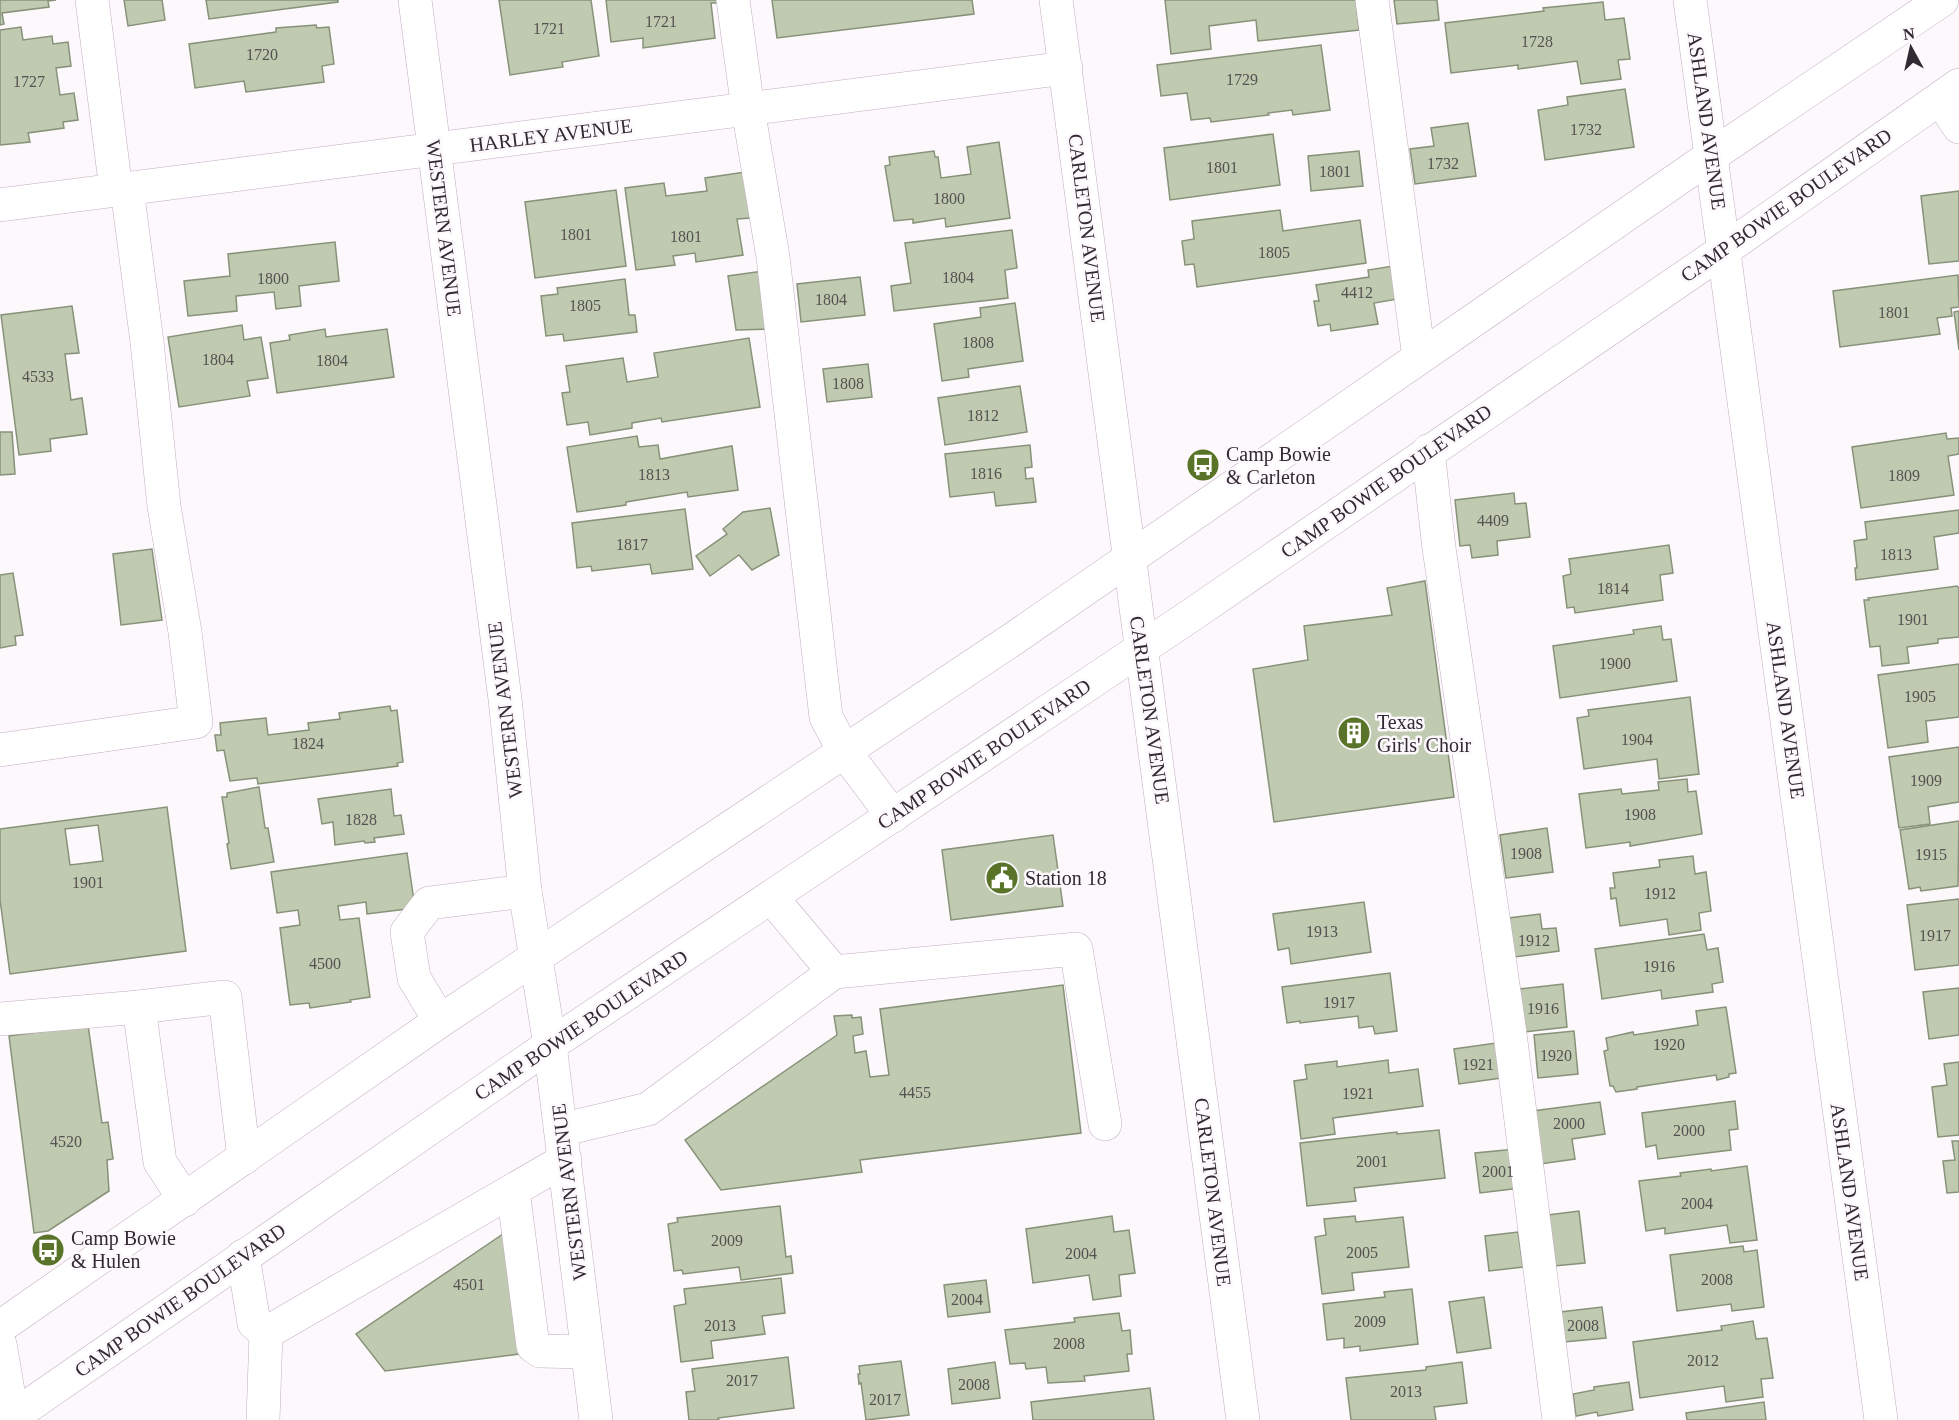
<svg xmlns="http://www.w3.org/2000/svg" width="1959" height="1420" viewBox="0 0 1959 1420" font-family="'Times New Roman',serif">
	<rect width="100%" height="100%" fill="#fcf8fc"/>
	<g fill="#bfcab0" stroke="#879279" stroke-width="1.5" fill-rule="evenodd">
		<polygon points="0,0 56,0 48,1 49,7 2,13 4,24 0,25"/>
		<polygon points="124,0 162,0 165,20 128,26"/>
		<polygon points="206,0 338,0 338,2 209,19"/>
		<polygon points="499,0 591,0 599,56 562,62 563,67 510,75"/>
		<polygon points="606,0 721,0 721,3 711,3 715,38 643,48 643,38 611,42"/>
		<polygon points="772,0 972,0 974,14 777,38"/>
		<polygon points="1165,0 1356,0 1359,30 1258,41 1256,20 1209,26 1211,49 1171,54"/>
		<polygon points="1394,0 1437,0 1439,20 1397,24"/>
		<polygon points="1603,2 1605,20 1624,18 1630,59 1618,60 1621,79 1581,84 1577,61 1518,69 1518,65 1451,73 1445,23 1544,11 1543,8"/>
		<polygon points="316,25 317,28 329,27 334,64 322,66 324,82 246,92 244,81 195,88 189,44 276,32 276,28"/>
		<polygon points="21,27 23,40 52,36 53,44 68,42 71,66 56,68 60,95 74,93 78,120 63,122 64,128 28,133 30,142 0,145 0,30"/>
		<polygon points="1321,45 1330,110 1293,115 1292,110 1268,113 1269,115 1211,122 1210,118 1191,120 1187,93 1161,96 1157,65"/>
		<polygon points="1625,89 1634,147 1545,160 1538,110 1568,105 1567,97"/>
		<polygon points="1468,123 1476,176 1415,184 1410,149 1434,146 1431,128"/>
		<polygon points="1273,134 1280,185 1170,200 1164,148"/>
		<polygon points="999,142 1010,218 946,227 945,218 913,223 913,219 894,221 885,166 890,165 889,157 934,151 935,157 938,157 941,178 971,174 967,147"/>
		<polygon points="1359,151 1363,186 1311,191 1308,156"/>
		<polygon points="745,172 751,218 737,219 743,255 696,262 695,253 673,256 675,265 636,270 625,188 664,183 666,196 707,191 705,178"/>
		<polygon points="616,190 626,266 535,278 525,202"/>
		<polygon points="1959,191 1959,261 1929,264 1921,196"/>
		<polygon points="1280,210 1283,231 1360,220 1366,263 1197,287 1194,264 1185,265 1182,241 1194,239 1192,221"/>
		<polygon points="1012,230 1017,268 1005,270 1008,298 894,311 891,286 911,283 905,243"/>
		<polygon points="335,242 339,281 299,286 301,306 276,309 274,292 236,296 237,311 188,316 184,281 230,276 228,254"/>
		<polygon points="1393,266 1398,299 1374,303 1378,324 1331,331 1330,324 1318,326 1314,301 1319,301 1316,285 1369,277 1368,270"/>
		<polygon points="763,271 771,329 736,330 728,276"/>
		<polygon points="1958,275 1959,307 1951,308 1952,316 1937,318 1940,334 1840,347 1833,291"/>
		<polygon points="860,277 865,315 801,322 797,284"/>
		<polygon points="625,279 629,315 635,315 637,332 564,341 563,334 546,336 541,296 558,294 557,288"/>
		<polygon points="1015,303 1023,361 968,369 969,377 942,381 934,324 981,317 980,308"/>
		<polygon points="72,306 79,353 65,354 71,400 82,398 87,434 50,439 51,451 19,455 1,315"/>
		<polygon points="1959,311 1959,350 1954,312"/>
		<polygon points="242,325 244,340 261,337 268,378 247,381 250,396 179,407 168,337"/>
		<polygon points="325,329 326,337 387,329 394,377 277,393 270,343 290,340 289,335"/>
		<polygon points="749,338 760,407 662,422 661,418 632,423 632,428 590,435 588,422 567,425 562,393 570,392 566,366 623,358 627,382 658,377 654,353"/>
		<polygon points="868,364 872,397 827,402 823,369"/>
		<polygon points="1020,386 1027,432 945,445 938,398"/>
		<polygon points="0,432 12,432 15,474 0,475"/>
		<polygon points="1946,433 1947,439 1959,438 1959,454 1948,456 1954,495 1861,508 1852,447"/>
		<polygon points="637,436 639,447 658,445 660,459 732,446 738,490 688,497 687,492 626,502 626,505 577,512 567,447"/>
		<polygon points="1030,445 1032,467 1025,468 1026,479 1033,478 1036,502 996,506 994,492 950,497 945,454"/>
		<polygon points="1514,493 1515,504 1526,503 1530,537 1497,541 1498,555 1472,558 1470,545 1460,546 1455,500"/>
		<polygon points="770,508 779,555 752,570 739,555 710,576 696,556 727,534 723,529 743,512"/>
		<polygon points="685,509 693,569 652,574 650,564 592,571 591,566 577,568 572,523"/>
		<polygon points="1959,510 1959,533 1934,537 1938,569 1856,580 1855,568 1857,568 1854,541 1867,539 1865,522"/>
		<polygon points="1669,545 1673,573 1660,575 1663,600 1575,613 1574,607 1567,608 1563,576 1571,574 1569,559"/>
		<polygon points="152,549 162,620 121,625 113,554"/>
		<polygon points="13,573 23,635 15,636 16,645 0,648 0,575"/>
		<polygon points="1425,581 1454,797 1274,822 1253,669 1308,660 1304,626 1392,615 1387,588"/>
		<polygon points="1957,586 1959,588 1959,637 1938,639 1938,643 1907,647 1909,663 1882,666 1880,646 1870,647 1864,600 1869,600 1868,598"/>
		<polygon points="1661,626 1663,640 1671,639 1677,681 1560,698 1553,646 1634,634 1633,630"/>
		<polygon points="1959,664 1959,717 1926,721 1928,742 1888,748 1878,675"/>
		<polygon points="1690,697 1699,774 1659,779 1657,759 1584,769 1577,718 1589,716 1588,710"/>
		<polygon points="390,706 391,711 397,710 403,762 397,763 398,766 258,784 257,778 230,781 224,750 217,751 215,735 221,735 220,723 266,718 268,735 309,730 308,723 340,719 339,713"/>
		<polygon points="1959,747 1959,802 1928,807 1930,824 1899,828 1889,757"/>
		<polygon points="1687,779 1688,792 1696,791 1702,834 1630,846 1630,842 1586,848 1579,794 1621,789 1622,794 1659,790 1658,782"/>
		<polygon points="259,787 265,828 268,828 274,862 231,869 227,844 229,843 222,797 227,797 227,793"/>
		<polygon points="391,789 394,816 401,815 404,834 374,838 375,842 365,843 364,841 335,845 333,822 322,824 318,799"/>
		<path d="M167,807L186,951L10,974L0,900V829ZM98,825L103,861L70,865L65,829Z"/>
		<polygon points="1959,821 1958,886 1921,891 1920,887 1909,889 1900,830"/>
		<polygon points="1547,828 1553,872 1506,878 1500,835"/>
		<polygon points="1053,835 1063,906 951,920 942,850"/>
		<polygon points="407,853 415,908 367,914 366,902 338,906 340,920 359,918 370,997 350,1000 351,1002 310,1008 309,1003 290,1005 280,928 300,925 298,910 277,913 271,872"/>
		<polygon points="1693,856 1695,874 1706,872 1711,911 1699,913 1701,930 1669,935 1667,919 1620,926 1616,898 1611,899 1610,888 1615,888 1613,873 1660,867 1659,860"/>
		<polygon points="1959,899 1959,965 1915,970 1907,905"/>
		<polygon points="1364,902 1371,952 1291,964 1289,948 1278,950 1273,914"/>
		<polygon points="1540,914 1542,929 1556,928 1559,951 1514,957 1509,918"/>
		<polygon points="1704,934 1707,950 1718,948 1723,982 1712,984 1713,992 1662,999 1661,990 1602,999 1595,949"/>
		<polygon points="1390,973 1397,1031 1375,1034 1373,1026 1359,1028 1358,1016 1300,1023 1300,1021 1287,1023 1282,987"/>
		<polygon points="1563,984 1567,1027 1524,1032 1519,989"/>
		<polygon points="1063,985 1081,1133 860,1160 862,1172 721,1190 685,1140 837,1035 834,1016 852,1015 852,1018 861,1017 863,1034 853,1036 855,1053 866,1051 870,1077 889,1075 880,1009"/>
		<polygon points="1959,988 1959,1035 1929,1039 1923,992"/>
		<polygon points="1726,1007 1736,1073 1729,1074 1729,1077 1717,1080 1716,1075 1637,1087 1637,1089 1616,1092 1613,1086 1610,1086 1604,1051 1608,1050 1606,1038 1633,1032 1634,1035 1698,1025 1696,1011"/>
		<polygon points="88,1025 102,1123 108,1122 113,1159 107,1160 109,1191 48,1231 34,1233 9,1036"/>
		<polygon points="1574,1031 1578,1074 1538,1078 1534,1035"/>
		<polygon points="1496,1043 1501,1078 1459,1084 1454,1049"/>
		<polygon points="1388,1060 1389,1073 1418,1069 1423,1106 1333,1118 1335,1134 1301,1139 1294,1081 1307,1079 1305,1065 1337,1061 1337,1067"/>
		<polygon points="1959,1062 1959,1135 1938,1137 1932,1087 1947,1085 1944,1064"/>
		<polygon points="1735,1101 1738,1129 1729,1130 1731,1150 1658,1159 1656,1145 1646,1147 1642,1113"/>
		<polygon points="1600,1102 1605,1134 1572,1139 1575,1159 1540,1164 1533,1111"/>
		<polygon points="1439,1130 1445,1178 1354,1188 1356,1201 1307,1206 1300,1143 1397,1132 1397,1134"/>
		<polygon points="1952,1141 1959,1141 1959,1192 1947,1193 1943,1161 1955,1160"/>
		<polygon points="1516,1149 1520,1188 1480,1193 1475,1153"/>
		<polygon points="1747,1166 1757,1240 1730,1243 1727,1225 1665,1234 1665,1228 1646,1231 1639,1181 1681,1176 1680,1173 1711,1169 1711,1171"/>
		<polygon points="780,1206 786,1257 791,1256 793,1273 741,1280 739,1267 683,1274 682,1270 674,1271 668,1224 678,1222 677,1218"/>
		<polygon points="1579,1211 1585,1263 1554,1266 1548,1215"/>
		<polygon points="1112,1216 1114,1232 1129,1230 1135,1273 1119,1275 1121,1296 1093,1300 1089,1275 1033,1283 1026,1229"/>
		<polygon points="1355,1216 1356,1222 1403,1217 1409,1267 1352,1273 1354,1290 1322,1294 1315,1237 1326,1235 1324,1219"/>
		<polygon points="1518,1232 1523,1267 1489,1271 1485,1236"/>
		<polygon points="503,1234 519,1354 385,1371 356,1334"/>
		<polygon points="1743,1246 1744,1252 1757,1250 1764,1307 1732,1311 1731,1304 1677,1311 1670,1255"/>
		<polygon points="781,1278 785,1313 762,1316 765,1334 711,1341 713,1358 681,1362 674,1306 686,1304 684,1289"/>
		<polygon points="986,1280 990,1312 948,1317 944,1285"/>
		<polygon points="1412,1289 1418,1344 1360,1351 1360,1346 1344,1348 1344,1338 1327,1340 1323,1304 1385,1297 1384,1292"/>
		<polygon points="1484,1297 1491,1348 1457,1353 1449,1302"/>
		<polygon points="1602,1307 1606,1338 1564,1342 1560,1312"/>
		<polygon points="1119,1313 1122,1331 1130,1330 1132,1354 1127,1354 1129,1371 1084,1376 1085,1381 1048,1383 1046,1367 1026,1369 1025,1363 1010,1364 1005,1330 1075,1322 1074,1318"/>
		<polygon points="1753,1321 1756,1339 1767,1338 1773,1378 1761,1379 1763,1397 1726,1402 1724,1386 1640,1398 1633,1342 1722,1330 1721,1326"/>
		<polygon points="788,1357 794,1408 718,1418 719,1420 689,1420 686,1392 695,1391 692,1369"/>
		<polygon points="901,1361 909,1415 866,1420 861,1383 859,1384 858,1374 860,1374 859,1366"/>
		<polygon points="995,1362 1000,1398 952,1404 948,1369"/>
		<polygon points="1462,1362 1467,1403 1434,1407 1436,1420 1351,1420 1346,1378 1426,1370 1426,1367"/>
		<polygon points="1629,1382 1633,1410 1598,1416 1597,1412 1576,1416 1573,1394 1594,1390 1594,1387"/>
		<polygon points="1150,1388 1154,1420 1033,1420 1031,1402"/>
		<polygon points="1764,1402 1766,1420 1687,1420 1686,1413"/>
	</g>
	<g fill="none" stroke-linecap="round" stroke-linejoin="round">
		<defs>
			<g id="minor">
				<polyline points="92,0 116,190"/>
				<polyline points="415,0 505,699 525,891 550,1045 596,1420"/>
				<polyline points="733,0 748,109 773,257 826,717 844,751"/>
				<polyline points="1056,0 1243,1420"/>
				<polyline points="1372,0 1419,358"/>
				<polyline points="1690,0 1881,1420"/>
				<polyline points="1940,99 1959,127"/>
				<polyline points="0,205 1066,68"/>
				<polyline points="1428,451 1439,548 1509,1026 1559,1420"/>
				<polyline points="0,750 196,722 185,632 164,506 147,342 127,189"/>
				<polyline points="771,897 834,972"/>
				<polyline points="139,1007 160,1162 185,1200"/>
				<polyline points="0,1019 139,1007 225,997 244,1158"/>
				<polyline points="440,1021 414,978 407,932 429,903 525,891"/>
				<polyline points="561,1130 648,1109 834,972 1076,949 1105,1124"/>
				<polyline points="513,1190 533,1346 540,1351 587,1352"/>
				<polyline points="243,1256 254,1323 266,1333 565,1160"/>
				<polyline points="263,1420 266,1333"/>
			</g>
			<g id="major">
				<polyline points="844,751 893,816"/>
				<polyline points="0,1327 440,1021 1013,639 1711,156 1942,0"/>
				<polyline points="0,1344 13,1420"/>
				<polyline points="8,1420 550,1045 1193,614 1724,250 1959,85"/>
			</g>
		</defs>
		<use href="#minor" stroke="#c2adc3" stroke-width="34"/>
		<use href="#major" stroke="#c2adc3" stroke-width="34"/>
		<use href="#minor" stroke="#fff" stroke-width="33"/>
		<use href="#major" stroke="#fff" stroke-width="33"/>
	</g>
	<defs>
		<symbol id="bus-disc" viewBox="-11 -11 22 22"><circle r="9.5" fill="#597428" stroke="#fcf8fc"/><path d="M-5-6H5V4H4V6H2V4H-2V6H-4V4H-5ZM-3.5-4V0h7V-4ZM-3.5 1.2v1.5H-2V1.2ZM2 1.2v1.5H3.5V1.2Z" fill="#fff"/></symbol>
		<symbol id="building-disc" viewBox="-11 -11 22 22"><circle r="9.5" fill="#597428" stroke="#fcf8fc"/><path d="M-4-6H4V6H1V3H-1V6H-4ZM-2.5-4.3h1.7v1.8h-1.7ZM.8-4.3h1.7v1.8H.8ZM-2.5-1h1.7V.8h-1.7ZM.8-1h1.7V.8H.8Z" fill="#fff"/></symbol>
		<symbol id="civic-disc" viewBox="-11 -11 22 22"><circle r="9.5" fill="#597428" stroke="#fcf8fc"/><path d="M-.6-6.5H3V-4.5H.6V-3L4-1V1h2V6H-6V1h2V-1L-.6-3ZM-1.2 2.5V6h2.4V2.5Z" fill="#fff"/></symbol>
	</defs>
	<g fill-rule="evenodd">
		<use href="#bus-disc" x="1184" y="446" width="38" height="38"/>
		<use href="#building-disc" x="1335" y="714" width="38" height="38"/>
		<use href="#civic-disc" x="983" y="859" width="38" height="38"/>
		<use href="#bus-disc" x="29" y="1231" width="38" height="38"/>
	</g>
	<g text-anchor="middle" stroke-width="5" stroke-linejoin="round" paint-order="stroke">
		<g font-size="16" fill="#555252">
			<text x="661" y="27">1721</text>
			<text x="549" y="34">1721</text>
			<text x="1537" y="47">1728</text>
			<text x="262" y="60">1720</text>
			<text x="1242" y="85">1729</text>
			<text x="29" y="87">1727</text>
			<text x="1586" y="135">1732</text>
			<text x="1443" y="169">1732</text>
			<text x="1222" y="173">1801</text>
			<text x="1335" y="177">1801</text>
			<text x="949" y="204">1800</text>
			<text x="576" y="240">1801</text>
			<text x="686" y="242">1801</text>
			<text x="1274" y="258">1805</text>
			<text x="958" y="283">1804</text>
			<text x="273" y="284">1800</text>
			<text x="1357" y="298">4412</text>
			<text x="831" y="305">1804</text>
			<text x="585" y="311">1805</text>
			<text x="1894" y="318">1801</text>
			<text x="978" y="348">1808</text>
			<text x="218" y="365">1804</text>
			<text x="332" y="366">1804</text>
			<text x="38" y="382">4533</text>
			<text x="848" y="389">1808</text>
			<text x="983" y="421">1812</text>
			<text x="986" y="479">1816</text>
			<text x="654" y="480">1813</text>
			<text x="1904" y="481">1809</text>
			<text x="1493" y="526">4409</text>
			<text x="632" y="550">1817</text>
			<text x="1896" y="560">1813</text>
			<text x="1613" y="594">1814</text>
			<text x="1913" y="625">1901</text>
			<text x="1615" y="669">1900</text>
			<text x="1920" y="702">1905</text>
			<text x="1637" y="745">1904</text>
			<text x="308" y="749">1824</text>
			<text x="1926" y="786">1909</text>
			<text x="1640" y="820">1908</text>
			<text x="361" y="825">1828</text>
			<text x="1526" y="859">1908</text>
			<text x="1931" y="860">1915</text>
			<text x="88" y="888">1901</text>
			<text x="1660" y="899">1912</text>
			<text x="1322" y="937">1913</text>
			<text x="1935" y="941">1917</text>
			<text x="1534" y="946">1912</text>
			<text x="325" y="969">4500</text>
			<text x="1659" y="972">1916</text>
			<text x="1339" y="1008">1917</text>
			<text x="1543" y="1014">1916</text>
			<text x="1669" y="1050">1920</text>
			<text x="1556" y="1061">1920</text>
			<text x="1478" y="1070">1921</text>
			<text x="915" y="1098">4455</text>
			<text x="1358" y="1099">1921</text>
			<text x="1569" y="1129">2000</text>
			<text x="1689" y="1136">2000</text>
			<text x="66" y="1147">4520</text>
			<text x="1372" y="1167">2001</text>
			<text x="1498" y="1177">2001</text>
			<text x="1697" y="1209">2004</text>
			<text x="727" y="1246">2009</text>
			<text x="1362" y="1258">2005</text>
			<text x="1081" y="1259">2004</text>
			<text x="1717" y="1285">2008</text>
			<text x="469" y="1290">4501</text>
			<text x="967" y="1305">2004</text>
			<text x="1370" y="1327">2009</text>
			<text x="720" y="1331">2013</text>
			<text x="1583" y="1331">2008</text>
			<text x="1069" y="1349">2008</text>
			<text x="1703" y="1366">2012</text>
			<text x="742" y="1386">2017</text>
			<text x="974" y="1390">2008</text>
			<text x="1406" y="1397">2013</text>
			<text x="885" y="1405">2017</text>
		</g>
		<g font-size="20" fill="#322a32" stroke="#fcf8fc">
			<text transform="translate(1707 121) rotate(82)" y="7">ASHLAND AVENUE</text>
			<text transform="translate(551 135) rotate(-7)" y="7">HARLEY AVENUE</text>
			<text transform="translate(1786 205) rotate(-35)" y="7">CAMP BOWIE BOULEVARD</text>
			<text transform="translate(444 228) rotate(83)" y="7">WESTERN AVENUE</text>
			<text transform="translate(1087 228) rotate(83)" y="7">CARLETON AVENUE</text>
			<text transform="translate(1386 481) rotate(-35)" y="7">CAMP BOWIE BOULEVARD</text>
			<text transform="translate(505 710) rotate(-97)" y="7">WESTERN AVENUE</text>
			<text transform="translate(1150 710) rotate(82)" y="7">CARLETON AVENUE</text>
			<text transform="translate(1786 710) rotate(82)" y="7">ASHLAND AVENUE</text>
			<text transform="translate(984 754) rotate(-34)" y="7">CAMP BOWIE BOULEVARD</text>
			<text transform="translate(581 1025) rotate(-34)" y="7">CAMP BOWIE BOULEVARD</text>
			<text transform="translate(569 1192) rotate(-97)" y="7">WESTERN AVENUE</text>
			<text transform="translate(1213 1192) rotate(83)" y="7">CARLETON AVENUE</text>
			<text transform="translate(1850 1192) rotate(82)" y="7">ASHLAND AVENUE</text>
			<text transform="translate(180 1300) rotate(-35)" y="7">CAMP BOWIE BOULEVARD</text>
		</g>
		<g font-size="20" fill="#322a32" stroke="#fcf8fc" text-anchor="start">
			<text x="1226" y="461">Camp Bowie<tspan x="1226" dy="23">&amp; Carleton</tspan></text>
			<text x="1377" y="729">Texas<tspan x="1377" dy="23">Girls' Choir</tspan></text>
			<text x="1025" y="885">Station 18</text>
			<text x="71" y="1245">Camp Bowie<tspan x="71" dy="23">&amp; Hulen</tspan></text>
		</g>
	</g>
	<g transform="translate(1911 48) rotate(352)" stroke="#fcf8fc" stroke-width="4.5" paint-order="stroke">
	<path d="M0-4.5L10 22L0 15L-10 22Z" fill="#322a32"/>
	<text y="-9" font-size="16" font-weight="bold" text-anchor="middle" fill="#322a32">N</text>
	</g>
</svg>
